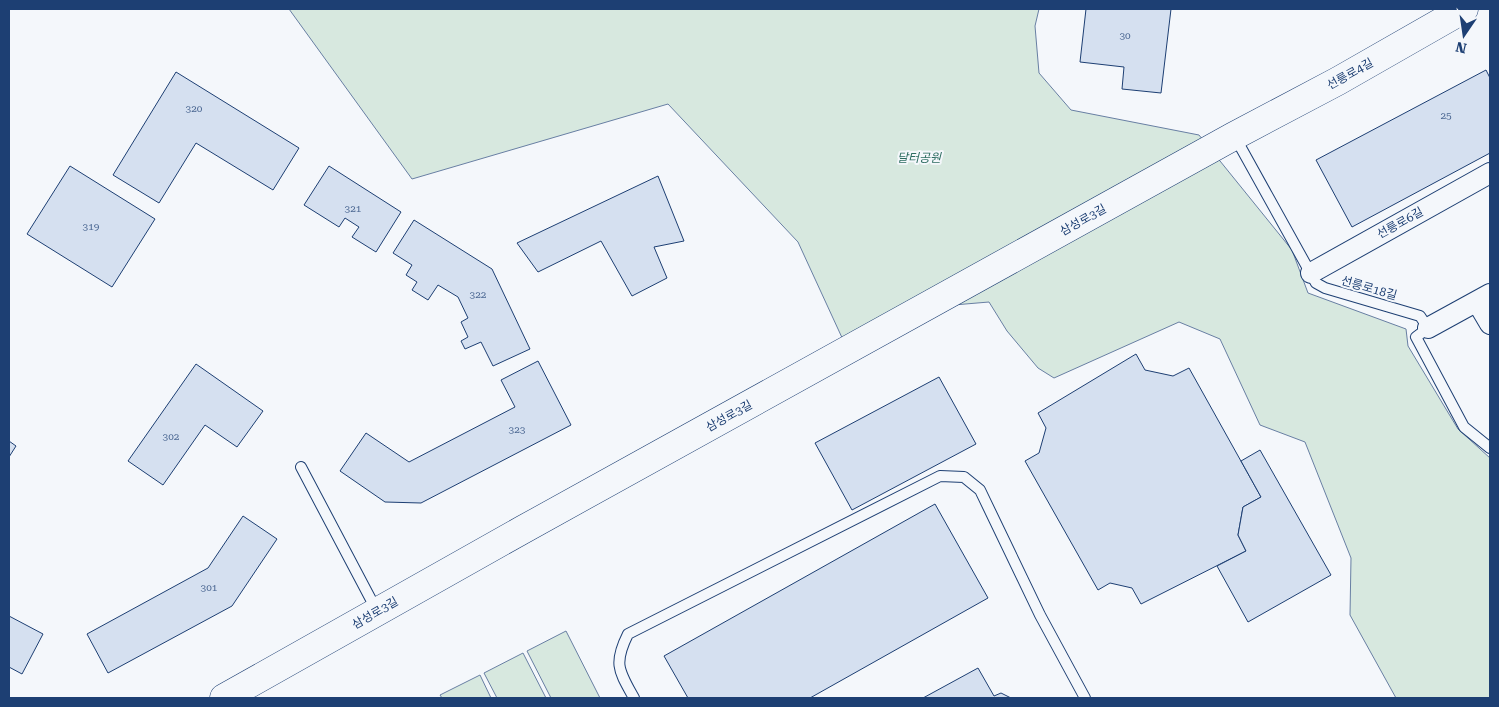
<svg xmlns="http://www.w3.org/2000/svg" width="1499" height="707" viewBox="0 0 1499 707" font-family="'Roboto Serif','Noto Sans KR',serif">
	<rect width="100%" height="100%" fill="#f4f7fb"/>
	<g fill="#d7e8df" stroke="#687fa3">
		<polygon points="289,9 1039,9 1035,26 1039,73 1071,110 1199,135 1292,250 1308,293 1406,329 1408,346 1458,429 1490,458 1490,698 1396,698 1350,615 1351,558 1305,442 1260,425 1220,339 1179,322 1054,378 1038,368 1007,331 989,302 930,307 844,342 798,242 668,104 412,179"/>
		<polygon points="566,631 600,698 551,698 527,651"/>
		<polygon points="523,653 546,698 497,698 484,673"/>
		<polygon points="480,675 491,698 442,698 440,695"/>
	</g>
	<g fill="#d5e0f0" stroke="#1d3f73">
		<polygon points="1086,9 1171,9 1161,93 1122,89 1124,67 1080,62"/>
		<polygon points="1486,70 1490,78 1490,153 1352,227 1316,160"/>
		<polygon points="176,72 299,148 273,190 196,143 159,203 113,175"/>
		<polygon points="70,166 155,219 112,287 27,234"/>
		<polygon points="329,166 401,212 376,252 352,237 359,227 345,218 339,227 304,205"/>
		<polygon points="658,176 684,241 654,247 667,278 632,296 601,241 538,272 517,243"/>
		<polygon points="414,220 492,269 530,349 493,366 481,342 465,349 461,341 468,337 461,322 468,318 458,297 438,285 428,300 412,290 417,282 406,275 412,265 393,253"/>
		<polygon points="1136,354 1145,370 1173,376 1189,368 1261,497 1243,507 1238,535 1246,551 1141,604 1132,588 1110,583 1098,590 1025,461 1039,453 1046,428 1038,413"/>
		<polygon points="538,361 571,425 421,503 385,502 340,471 366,433 409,462 515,407 501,380"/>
		<polygon points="196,364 263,411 237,447 205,425 163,485 128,461"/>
		<polygon points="939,377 976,444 852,510 815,443"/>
		<polygon points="9,441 16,446 9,457"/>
		<polygon points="1260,450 1331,575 1248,622 1217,566 1246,551 1238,535 1243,507 1261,497 1241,461"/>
		<polygon points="935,504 988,598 810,698 688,698 664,656"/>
		<polygon points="243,516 277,539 232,606 108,673 87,634 208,568"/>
		<polygon points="9,616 43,634 22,674 9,667"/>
		<polygon points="978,668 994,696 1001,693 1011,698 923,698"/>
	</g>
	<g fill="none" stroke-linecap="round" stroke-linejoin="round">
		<defs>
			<g id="lane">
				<polyline points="1235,137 1316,283 1325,288 1420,316 1428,328 1416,337 1464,427 1490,448"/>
				<polyline points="301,467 377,611"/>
				<path d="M634,698C619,671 613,664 628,634L940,476L964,477L980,490L1040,615L1085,698"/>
			</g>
			<g id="street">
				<polyline points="1311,273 1490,173"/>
				<polyline points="1477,302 1490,324"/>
				<polyline points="1428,328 1490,294"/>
			</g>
			<polyline id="secondary" points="224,698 524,529 1234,136 1338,81 1464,9"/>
		</defs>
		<use href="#lane" stroke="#1d3f73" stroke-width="12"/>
		<use href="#street" stroke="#1d3f73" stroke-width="22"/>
		<use href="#secondary" stroke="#1d3f73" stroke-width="29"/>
		<use href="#lane" stroke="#f4f7fb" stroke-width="10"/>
		<use href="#street" stroke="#f4f7fb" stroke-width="20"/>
		<use href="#secondary" stroke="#f4f7fb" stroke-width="28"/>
	</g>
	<g text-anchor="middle" stroke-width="4" stroke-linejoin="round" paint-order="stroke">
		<g font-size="10" fill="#4b6792">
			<text x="1125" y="39">30</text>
			<text x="194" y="112">320</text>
			<text x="1446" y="119">25</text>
			<text x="353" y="212">321</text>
			<text x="91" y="230">319</text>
			<text x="478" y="298">322</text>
			<text x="517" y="433">323</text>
			<text x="171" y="440">302</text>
			<text x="209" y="591">301</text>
		</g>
		<g font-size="12" fill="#1d3f73" stroke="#f4f7fb">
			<text transform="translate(1350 74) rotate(-29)" y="4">선릉로4길</text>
			<text transform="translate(1083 220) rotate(-29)" y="4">삼성로3길</text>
			<text transform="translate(1400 223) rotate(-29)" y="4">선릉로6길</text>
			<text transform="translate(1369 288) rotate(16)" y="4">선릉로18길</text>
			<text transform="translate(729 416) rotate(-29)" y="4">삼성로3길</text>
			<text transform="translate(375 613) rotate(-30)" y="4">삼성로3길</text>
		</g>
		<g font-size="12" font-style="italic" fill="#2c6c60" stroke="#f4f7fb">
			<text x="919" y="162">달터공원</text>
		</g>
	</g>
	<rect width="1499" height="707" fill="none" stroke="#1d3f73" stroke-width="20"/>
	<g transform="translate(1464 35) rotate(193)" stroke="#f4f7fb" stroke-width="4" paint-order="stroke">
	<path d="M0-4L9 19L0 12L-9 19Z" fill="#1d3f73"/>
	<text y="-8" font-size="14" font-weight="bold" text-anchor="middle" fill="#1d3f73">N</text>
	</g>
</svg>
